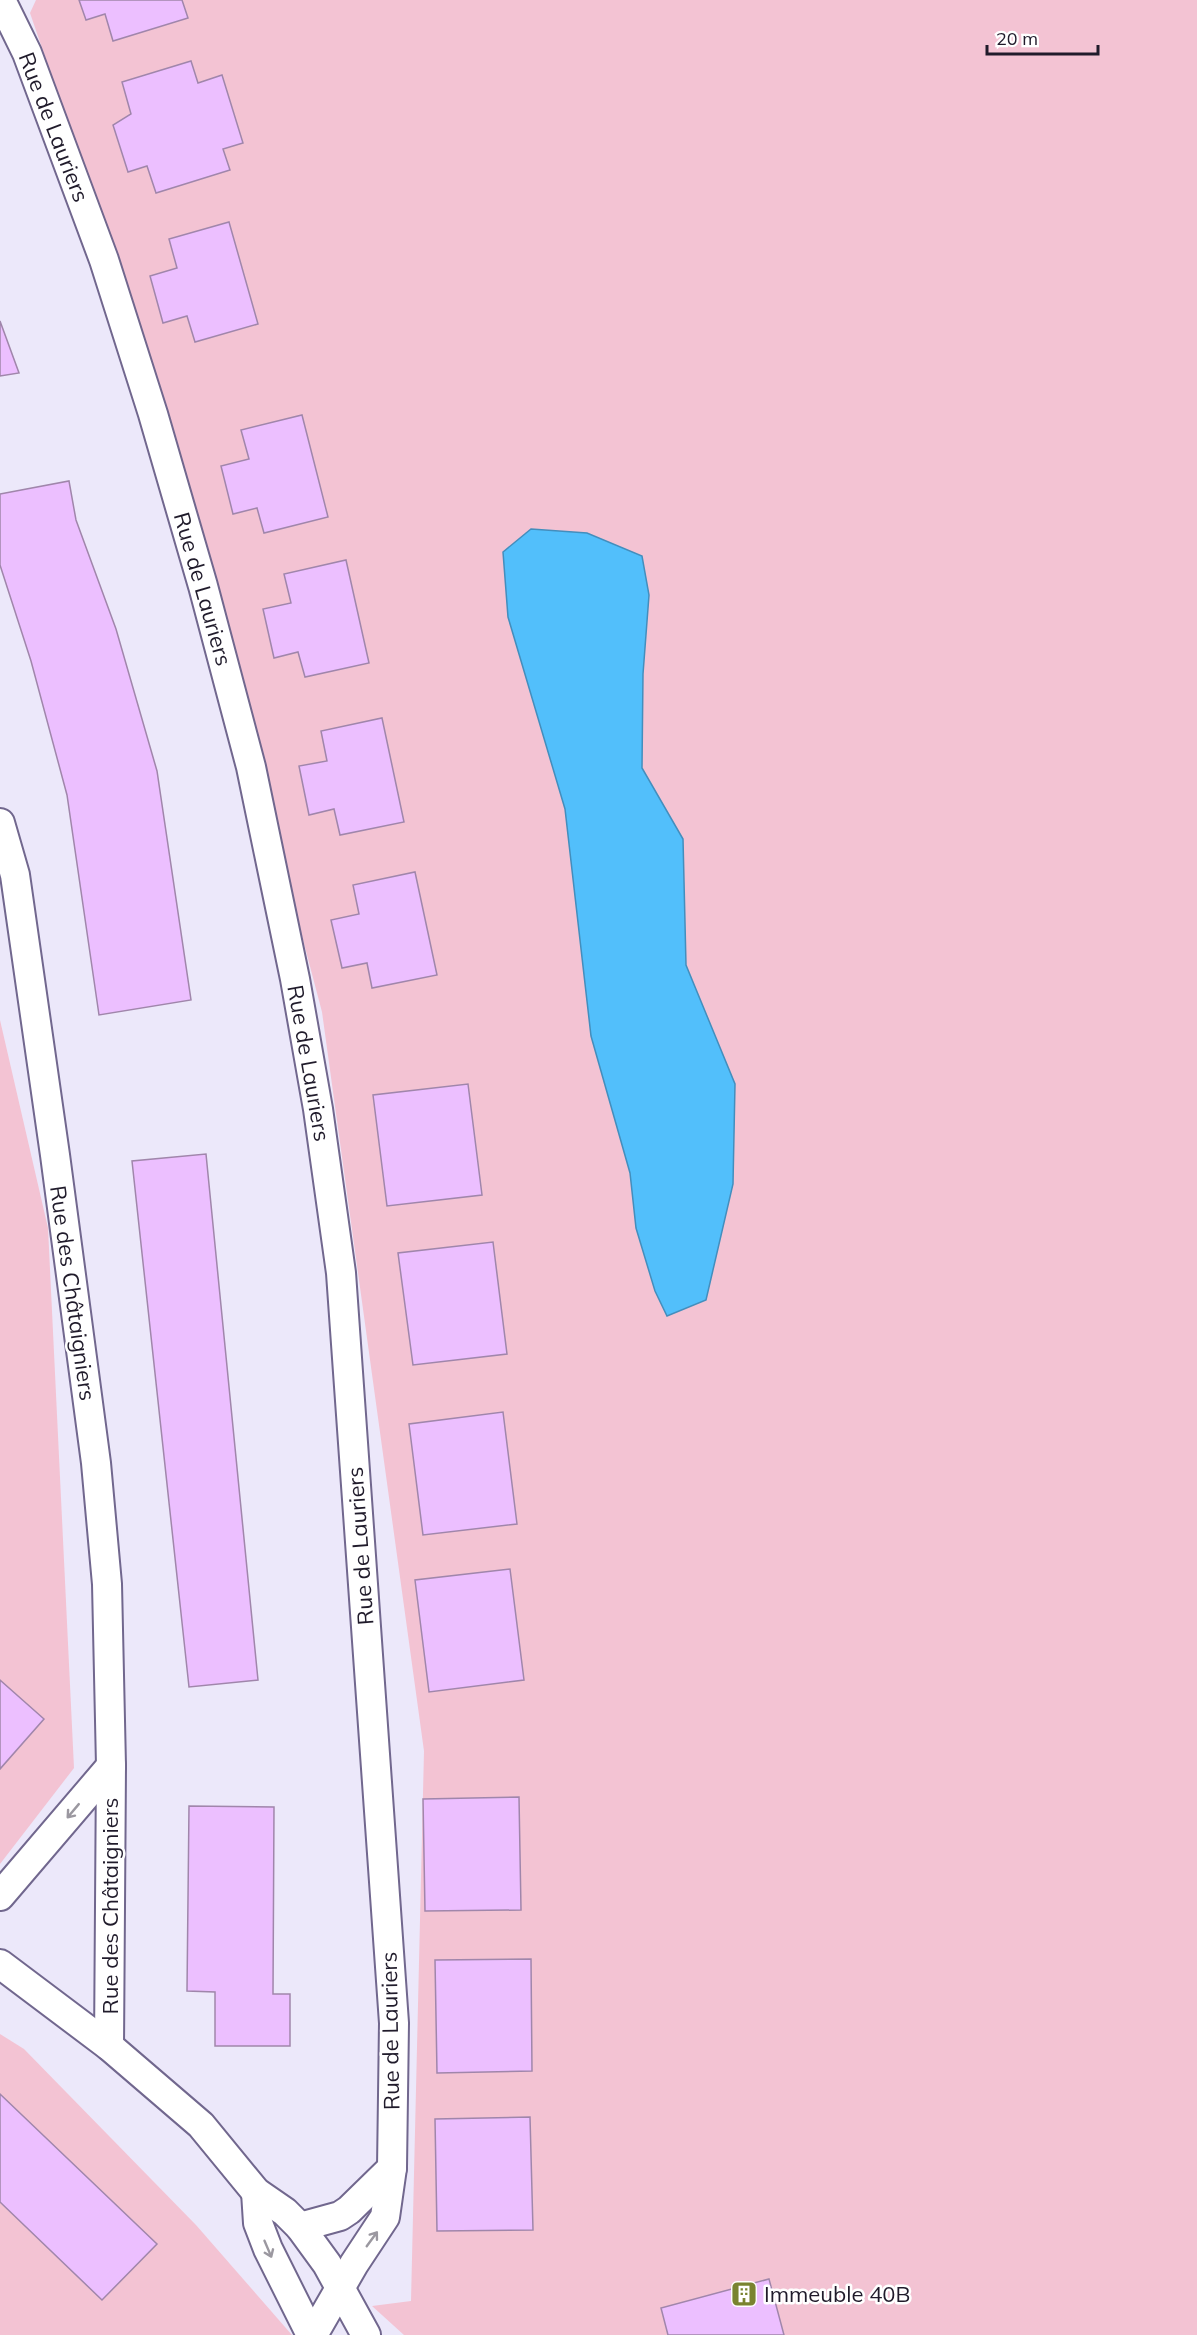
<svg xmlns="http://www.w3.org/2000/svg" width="1197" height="2335" viewBox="0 0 1197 2335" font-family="Mulish,sans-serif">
	<rect width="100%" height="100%" fill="#ece8fa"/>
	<g fill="#f3c3d3">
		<polygon points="36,0 1197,0 1197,2335 404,2335 372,2306 411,2301 424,1751 322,1012 155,377 30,13"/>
		<polygon points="0,1020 48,1228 74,1768 0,1864"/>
		<polygon points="0,2034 24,2049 196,2225 292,2335 0,2335"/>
	</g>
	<polygon fill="#52bffb" stroke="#438ebd" stroke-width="1.5" points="531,529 587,533 642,556 649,595 643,674 642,768 683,839 686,965 735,1084 733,1184 706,1300 667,1316 655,1291 636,1228 630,1173 591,1036 565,809 508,617 503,552"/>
	<g fill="#ecbfff" stroke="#a086ab" stroke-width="1.5">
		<polygon points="79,0 182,0 188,18 113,41 105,14 86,20"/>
		<polygon points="191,61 198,83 222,75 243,143 223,149 230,170 156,193 147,166 128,172 113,125 131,114 122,82"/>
		<polygon points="229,222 258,324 195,342 187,316 163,323 150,276 177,268 169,239"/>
		<polygon points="0,321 19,373 0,376"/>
		<polygon points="302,415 328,517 264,533 257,508 233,514 221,466 249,459 241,430"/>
		<polygon points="69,481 76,520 116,629 157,771 191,1000 99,1015 67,795 31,661 0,565 0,494"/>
		<polygon points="346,560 369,663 305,677 298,652 274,658 263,609 291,603 284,574"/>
		<polygon points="382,718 404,822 340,835 334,809 309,815 299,766 327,761 321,731"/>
		<polygon points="415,872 437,975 372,988 367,963 342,968 331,920 359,914 353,885"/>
		<polygon points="468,1084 482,1195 387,1206 373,1095"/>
		<polygon points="206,1154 258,1680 189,1687 132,1161"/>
		<polygon points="493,1242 507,1354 413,1365 398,1253"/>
		<polygon points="503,1412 517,1524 423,1535 409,1424"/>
		<polygon points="510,1569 524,1680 429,1692 415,1580"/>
		<polygon points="0,1680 44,1719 0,1769"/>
		<polygon points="519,1797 521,1910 425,1911 423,1799"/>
		<polygon points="189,1806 274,1807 273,1994 290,1994 290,2046 215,2046 215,1992 187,1991"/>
		<polygon points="531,1959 532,2071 437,2073 435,1960"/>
		<polygon points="0,2094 157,2244 102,2300 0,2202"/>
		<polygon points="530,2117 533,2230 437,2231 435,2119"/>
		<polygon points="769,2279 784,2335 668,2335 661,2308"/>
	</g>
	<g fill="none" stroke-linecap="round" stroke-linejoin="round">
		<defs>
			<g id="street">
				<polyline points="1,0 27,53 104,260 153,414 203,586 251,767 295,979 318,1109 341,1273 394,2023 392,2168 385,2217 354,2264 313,2335"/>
				<polyline points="0,823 15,875 55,1155 96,1463 107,1584 111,1766 109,2046"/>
				<polyline points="0,1896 111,1766"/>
				<polyline points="0,1964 109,2046 201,2125 256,2192 285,2212 300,2227 327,2264 366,2335"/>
				<polyline points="256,2192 258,2223 268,2249 311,2335"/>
				<polyline points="300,2227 340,2216 349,2210 392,2168"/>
			</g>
		</defs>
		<use href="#street" stroke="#71678e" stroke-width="32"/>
		<use href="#street" stroke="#fff" stroke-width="28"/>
	</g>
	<defs><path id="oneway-shaft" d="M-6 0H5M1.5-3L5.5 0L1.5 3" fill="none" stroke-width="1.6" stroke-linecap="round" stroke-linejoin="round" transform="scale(1.5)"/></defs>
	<g stroke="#9b98a0">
		<use href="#oneway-shaft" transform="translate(73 1811) rotate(130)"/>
		<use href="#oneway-shaft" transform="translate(372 2239) rotate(-54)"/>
		<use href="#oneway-shaft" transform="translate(268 2249) rotate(67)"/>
	</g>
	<defs>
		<symbol id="building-square" viewBox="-11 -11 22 22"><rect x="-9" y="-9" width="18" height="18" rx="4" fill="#798330" stroke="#fff"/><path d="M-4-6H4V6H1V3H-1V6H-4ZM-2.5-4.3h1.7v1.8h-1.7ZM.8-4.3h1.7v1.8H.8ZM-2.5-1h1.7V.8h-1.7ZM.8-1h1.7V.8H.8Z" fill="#fff"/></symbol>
	</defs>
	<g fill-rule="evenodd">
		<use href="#building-square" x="729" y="2279" width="30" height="30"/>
	</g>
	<g text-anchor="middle" stroke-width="5" stroke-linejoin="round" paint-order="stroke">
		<g font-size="22" fill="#201b2b" stroke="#fff">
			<text transform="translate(54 127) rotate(69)" y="8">Rue de Lauriers</text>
			<text transform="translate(203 589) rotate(74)" y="8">Rue de Lauriers</text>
			<text transform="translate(309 1063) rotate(80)" y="8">Rue de Lauriers</text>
			<text transform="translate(73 1293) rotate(82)" y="8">Rue des Châtaigniers</text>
			<text transform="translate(360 1546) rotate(-94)" y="8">Rue de Lauriers</text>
			<text transform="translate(110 1906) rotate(-90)" y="8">Rue des Châtaigniers</text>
			<text transform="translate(390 2031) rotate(-91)" y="8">Rue de Lauriers</text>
		</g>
		<g font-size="22" fill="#201b2b" stroke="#fff" text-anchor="start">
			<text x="764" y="2302">Immeuble 40B</text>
		</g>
	</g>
	<path d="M987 45v9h111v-9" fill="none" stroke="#201b2b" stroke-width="3"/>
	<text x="996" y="45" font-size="18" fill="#201b2b" stroke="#ffffff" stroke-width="4.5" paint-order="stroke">20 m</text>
</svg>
